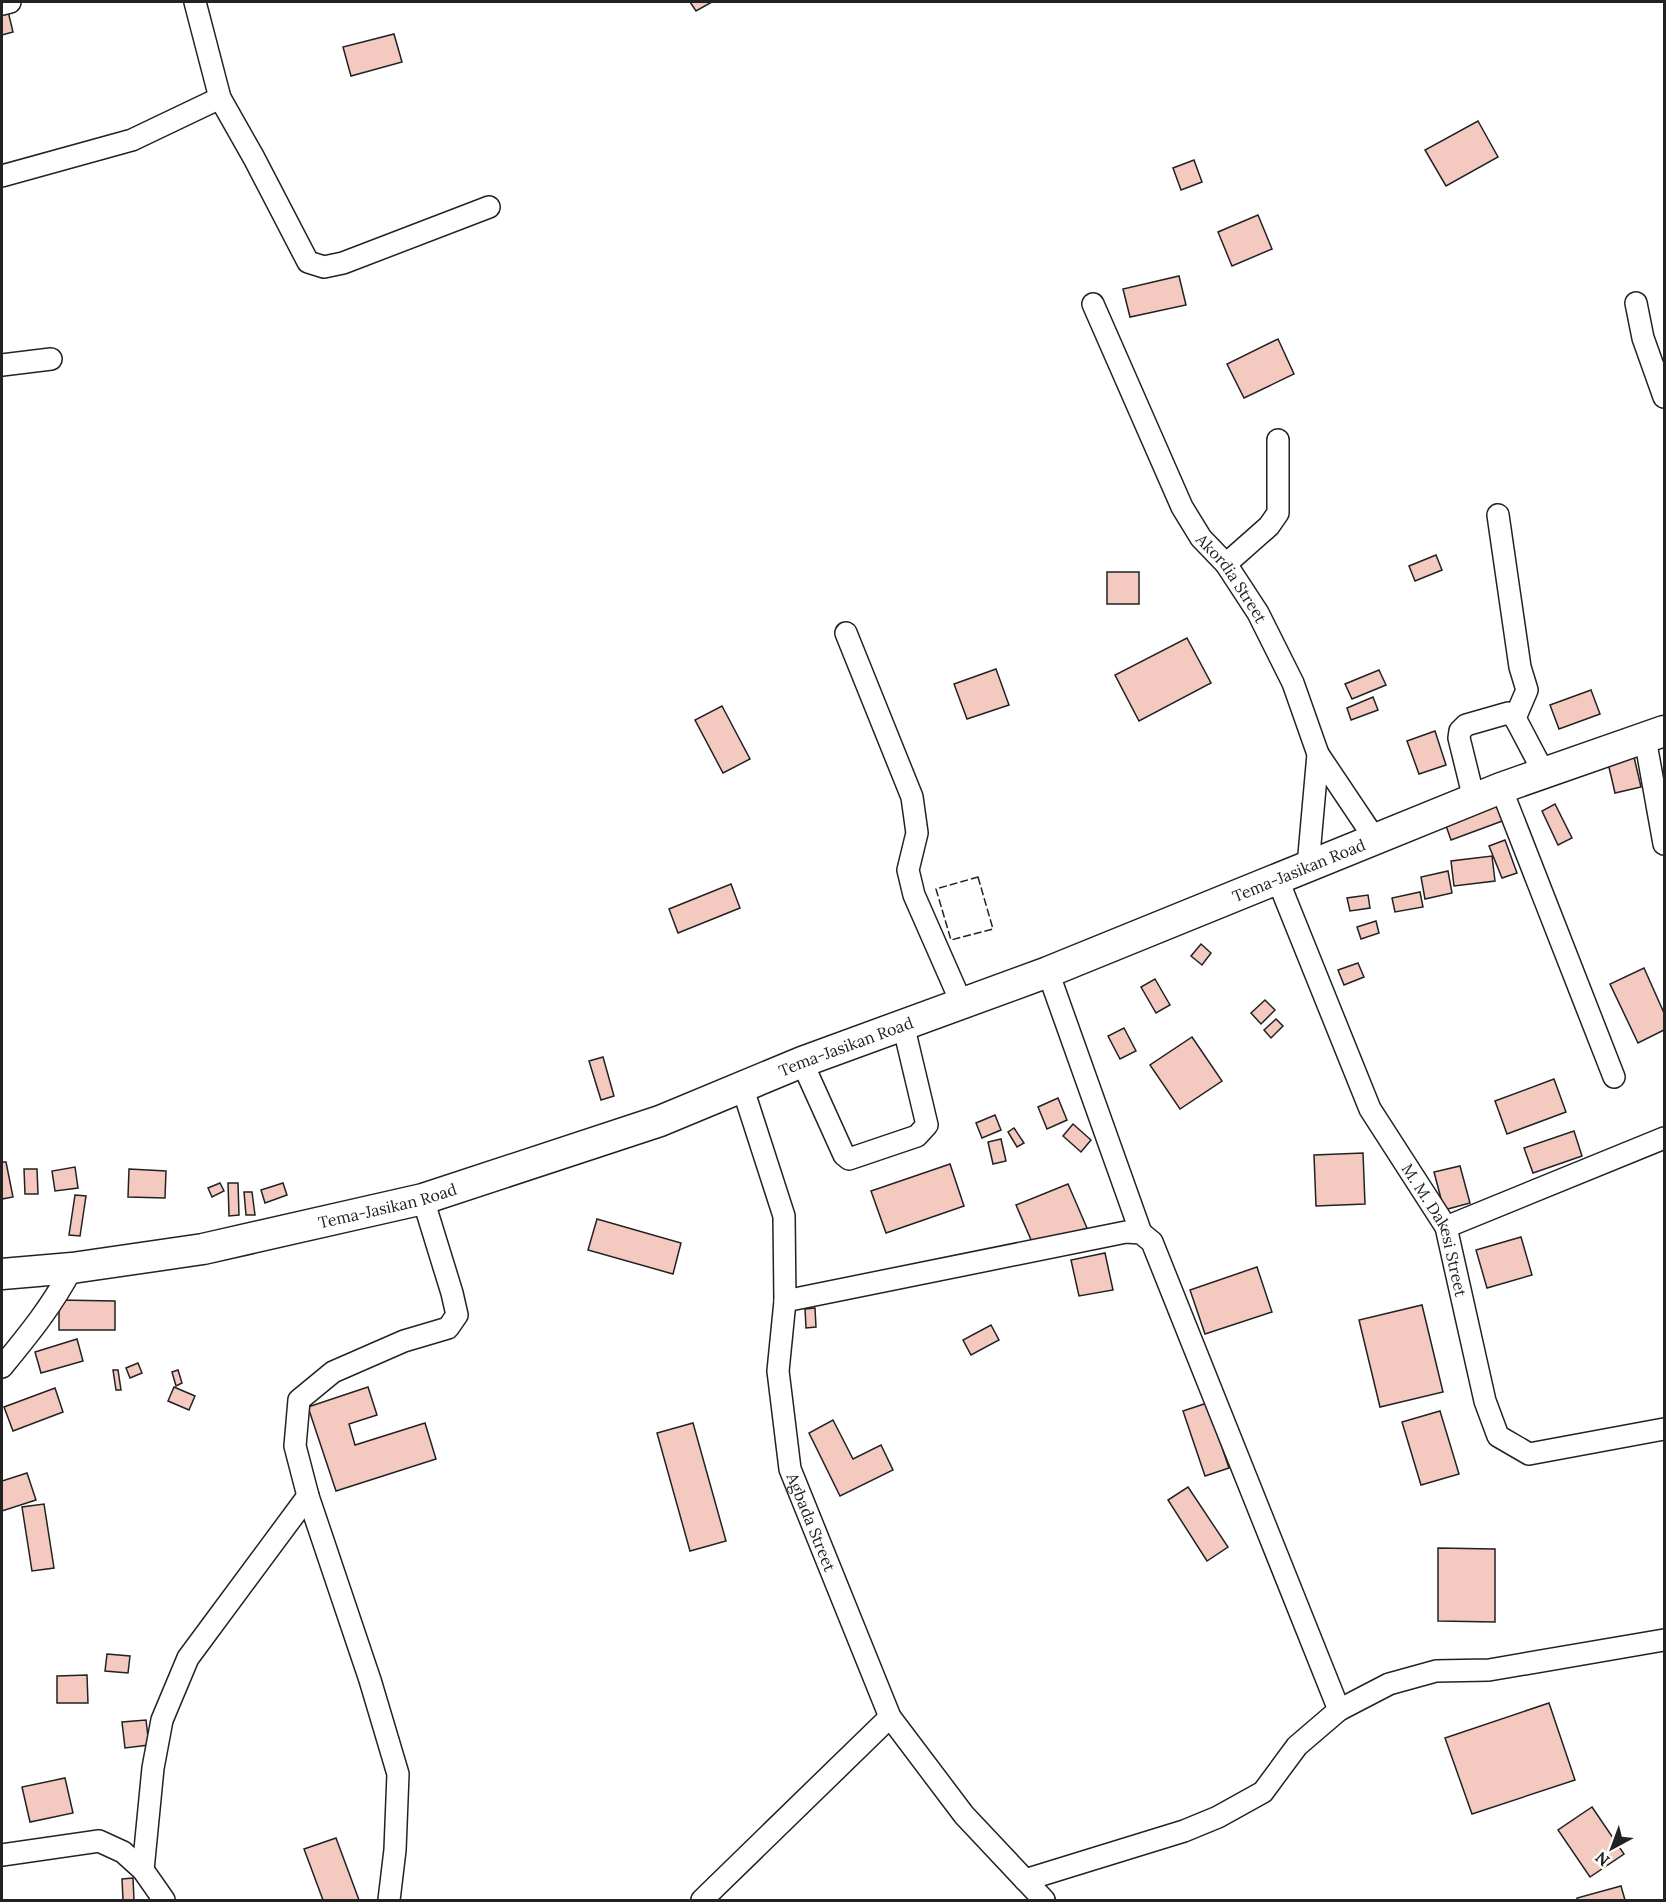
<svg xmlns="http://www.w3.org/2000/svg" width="1666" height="1902" viewBox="0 0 1666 1902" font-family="Lora,serif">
	<rect width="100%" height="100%" fill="#fff"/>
	<g fill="#f3c9c0" stroke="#222" stroke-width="1.5">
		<polygon points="690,2 712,2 696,11"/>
		<polygon points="7,7 13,32 2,35 2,8"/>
		<polygon points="394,34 402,62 351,76 343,47"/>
		<polygon points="1478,121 1498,157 1446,186 1425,150"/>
		<polygon points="1194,160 1202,182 1181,190 1173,168"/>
		<polygon points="1258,215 1272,249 1232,266 1218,232"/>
		<polygon points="1179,276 1186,305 1130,317 1123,289"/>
		<polygon points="1278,339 1294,374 1244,398 1227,364"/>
		<polygon points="1436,555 1442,570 1415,581 1409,566"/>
		<rect x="1107" y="572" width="32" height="32"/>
		<polygon points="1187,638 1211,683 1139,721 1115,675"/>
		<polygon points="996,669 1009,705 967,719 954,684"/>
		<polygon points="1379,670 1386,685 1352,699 1345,684"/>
		<polygon points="1591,690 1600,714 1559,729 1550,705"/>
		<polygon points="1373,697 1378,710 1351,720 1347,708"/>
		<polygon points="722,706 750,759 723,773 695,720"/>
		<polygon points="1435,731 1446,765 1419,774 1407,741"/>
		<polygon points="1634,757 1641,787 1615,793 1608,763"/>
		<polygon points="1498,801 1505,820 1451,840 1444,820"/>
		<polygon points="1555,804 1572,838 1558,845 1542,811"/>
		<polygon points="1505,840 1517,873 1502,878 1489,846"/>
		<polygon points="1492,856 1495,881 1454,886 1451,861"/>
		<polygon points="1448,871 1452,893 1425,899 1421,877"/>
		<polygon points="731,884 740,908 678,933 669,909"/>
		<polygon points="1420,892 1423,907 1395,912 1392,898"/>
		<polygon points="1368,895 1370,908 1350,911 1347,898"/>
		<polygon points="1376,921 1379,933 1361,939 1357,927"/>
		<polygon points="1201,944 1211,953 1202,965 1191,956"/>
		<polygon points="1358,963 1364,977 1344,985 1338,970"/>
		<polygon points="1644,968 1664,1013 1664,1030 1638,1043 1610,984"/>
		<polygon points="1155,979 1170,1005 1156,1013 1141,987"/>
		<polygon points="1265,1000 1275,1010 1261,1024 1251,1013"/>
		<polygon points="1276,1019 1283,1026 1271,1038 1264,1030"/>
		<polygon points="1124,1028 1136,1051 1120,1059 1108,1036"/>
		<polygon points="1192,1037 1222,1081 1180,1109 1150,1065"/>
		<polygon points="603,1057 614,1096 601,1100 589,1061"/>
		<polygon points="1554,1079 1566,1112 1507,1134 1495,1101"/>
		<polygon points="1058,1098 1067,1120 1047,1129 1038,1107"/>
		<polygon points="995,1115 1001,1130 982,1138 976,1123"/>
		<polygon points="1073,1124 1091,1140 1081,1152 1063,1136"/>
		<polygon points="1014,1128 1024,1143 1017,1147 1008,1132"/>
		<polygon points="1574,1131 1582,1156 1533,1173 1524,1148"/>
		<polygon points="1001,1139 1006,1161 993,1164 988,1142"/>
		<polygon points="1363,1153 1365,1204 1316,1206 1314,1155"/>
		<polygon points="2,1162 6,1162 13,1197 2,1199"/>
		<polygon points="950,1164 964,1206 886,1233 871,1191"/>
		<polygon points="1460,1166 1470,1203 1444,1210 1434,1172"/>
		<polygon points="75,1167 78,1188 55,1191 52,1171"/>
		<polygon points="24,1169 37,1169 38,1194 25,1194"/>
		<polygon points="129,1169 166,1171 165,1198 128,1197"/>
		<polygon points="220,1183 224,1191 212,1197 208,1188"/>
		<polygon points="228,1183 238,1183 239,1215 229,1216"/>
		<polygon points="283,1183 287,1195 265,1203 261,1190"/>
		<polygon points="1068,1184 1087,1228 1035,1249 1016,1205"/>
		<polygon points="244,1192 252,1192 255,1215 246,1215"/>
		<polygon points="75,1195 86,1196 80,1236 69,1235"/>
		<polygon points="597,1219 681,1243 673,1274 588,1250"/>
		<polygon points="1521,1237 1532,1275 1487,1288 1476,1250"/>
		<polygon points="1105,1253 1113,1290 1079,1296 1071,1260"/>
		<polygon points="1257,1267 1272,1312 1205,1334 1190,1290"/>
		<polygon points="59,1300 115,1301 115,1330 59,1330"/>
		<polygon points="1422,1305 1443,1392 1380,1407 1359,1320"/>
		<polygon points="815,1308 816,1327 806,1328 805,1309"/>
		<polygon points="991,1325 999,1340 971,1355 963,1340"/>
		<polygon points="77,1339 83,1361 41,1373 35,1352"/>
		<polygon points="138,1363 142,1373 130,1378 126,1368"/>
		<polygon points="113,1370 118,1370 121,1390 116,1390"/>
		<polygon points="178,1370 182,1383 176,1386 172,1372"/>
		<polygon points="174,1387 195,1396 189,1410 168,1401"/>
		<polygon points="368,1387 377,1415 349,1424 355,1445 425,1423 436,1459 336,1491 308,1407"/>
		<polygon points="55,1388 63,1412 13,1431 4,1407"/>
		<polygon points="1207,1403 1229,1468 1205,1476 1183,1411"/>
		<polygon points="1440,1411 1459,1474 1421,1485 1402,1422"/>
		<polygon points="833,1420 853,1459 881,1445 893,1470 840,1496 809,1433"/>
		<polygon points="693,1423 726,1541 690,1551 657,1433"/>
		<polygon points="27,1473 36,1500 2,1511 2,1481"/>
		<polygon points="1188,1487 1228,1547 1207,1561 1168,1500"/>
		<polygon points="44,1504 54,1568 32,1571 22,1507"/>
		<polygon points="1438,1548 1495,1549 1495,1622 1438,1621"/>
		<polygon points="107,1654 130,1656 128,1673 105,1671"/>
		<polygon points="87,1675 88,1703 57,1703 57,1676"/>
		<polygon points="1549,1703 1575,1780 1472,1814 1445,1738"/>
		<polygon points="146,1720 149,1745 125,1748 122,1722"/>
		<polygon points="65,1778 73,1813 30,1822 22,1787"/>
		<polygon points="1592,1807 1624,1854 1590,1877 1558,1830"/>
		<polygon points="336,1838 359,1900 323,1900 304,1849"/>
		<polygon points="133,1878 134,1900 123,1900 122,1879"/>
		<polygon points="1621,1886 1625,1900 1577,1900 1577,1898"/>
	</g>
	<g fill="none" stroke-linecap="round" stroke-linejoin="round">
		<defs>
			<g id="minor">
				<polyline points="195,2 220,98 254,158 308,262 324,267 343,263 489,207"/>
				<polyline points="2,4 10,2"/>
				<polyline points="2,176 132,140 220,98"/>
				<polyline points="1636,303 1643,338 1664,397"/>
				<path id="s1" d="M1093,304L1182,507L1201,538L1226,564L1258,613L1293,683L1318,754L1308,866"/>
				<polyline points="2,365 51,359"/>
				<polyline points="1498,515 1520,667 1527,690 1515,718"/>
				<polyline points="1226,564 1269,526 1278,513 1278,440"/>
				<polyline points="846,633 912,797 917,833 908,870 914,895 961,1002"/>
				<polyline points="1645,738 1664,844"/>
				<polyline points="1318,754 1375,839"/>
				<polyline points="1501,788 1614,1077"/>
				<polyline points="1474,799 1459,738 1460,731 1466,725 1508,713 1515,718 1544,773"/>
				<path id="s2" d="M1277,878L1370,1109L1446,1227L1485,1401L1498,1436L1529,1454L1664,1429"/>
				<polyline points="1048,972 1141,1233"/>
				<polyline points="802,1062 844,1155 849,1159 917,1136 927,1125 903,1024"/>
				<path id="s3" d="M742,1086L784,1216L785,1301L778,1371L790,1469L890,1717L964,1815L1044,1900"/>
				<polyline points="1446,1227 1664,1138"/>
				<polyline points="785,1301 1126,1232 1141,1233 1152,1242 1339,1710"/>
				<path d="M2,1367C29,1334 52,1306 72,1268"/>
				<polyline points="2,1855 99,1841 123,1852 143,1870 164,1900"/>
				<polyline points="143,1870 153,1768 162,1720 188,1658 308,1496"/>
				<polyline points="1025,1880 1184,1831 1218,1817 1263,1792 1297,1746 1339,1710 1389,1684 1436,1671 1489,1670 1664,1640"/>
				<polyline points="389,1900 395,1850 398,1774 370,1680 308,1496 295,1446 299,1400 333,1372 404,1341 448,1328 457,1315 452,1293 423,1199"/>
				<polyline points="702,1900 890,1717"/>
			</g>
			<g id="highway">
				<path id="s4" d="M2,1274L72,1268L203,1249L423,1199L660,1121L802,1062L1048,972L1501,788L1664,731"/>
			</g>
		</defs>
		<use href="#minor" stroke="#222" stroke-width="24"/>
		<use href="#highway" stroke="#222" stroke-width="33"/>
		<use href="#minor" stroke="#fff" stroke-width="21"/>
		<use href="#highway" stroke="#fff" stroke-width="30"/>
		<polygon stroke="#222" stroke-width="1.5" stroke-dasharray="8 3" stroke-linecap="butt" points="978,877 993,929 951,940 936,889"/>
	</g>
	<g text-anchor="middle" stroke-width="4.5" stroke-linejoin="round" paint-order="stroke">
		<g font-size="16" fill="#222" stroke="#fff">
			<text dy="6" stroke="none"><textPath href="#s1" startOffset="309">Akordia Street</textPath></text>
			<text dy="6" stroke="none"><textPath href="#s4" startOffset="1364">Tema-Jasikan Road</textPath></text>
			<text dy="6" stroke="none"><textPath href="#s4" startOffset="878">Tema-Jasikan Road</textPath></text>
			<text dy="6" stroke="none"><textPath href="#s4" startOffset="392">Tema-Jasikan Road</textPath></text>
			<text dy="6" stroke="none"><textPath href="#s2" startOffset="388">M. M. Dakesi Street</textPath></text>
			<text dy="6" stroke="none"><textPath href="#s3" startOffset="448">Agbada Street</textPath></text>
		</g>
	</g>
	<rect width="1666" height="1902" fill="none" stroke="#222222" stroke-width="6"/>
	<g transform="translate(1612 1848) rotate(221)" stroke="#ffffff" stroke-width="4.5" paint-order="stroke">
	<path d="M0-4.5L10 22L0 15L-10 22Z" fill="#222222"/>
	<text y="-9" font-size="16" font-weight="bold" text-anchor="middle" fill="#222222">N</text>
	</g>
</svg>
